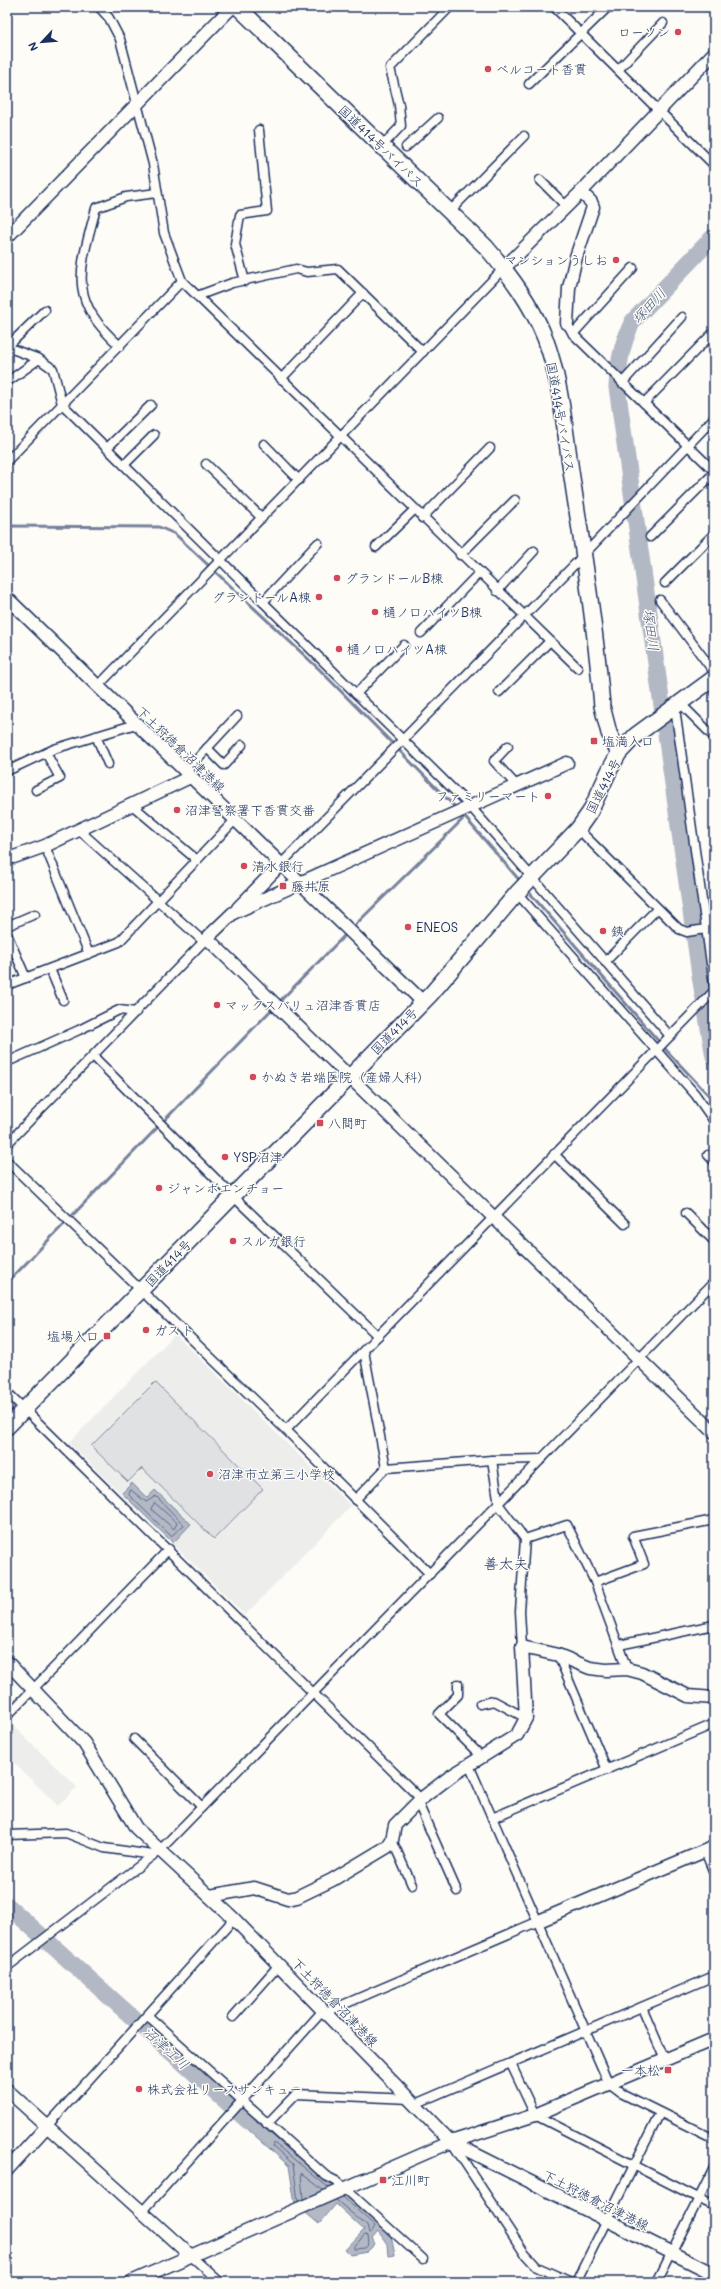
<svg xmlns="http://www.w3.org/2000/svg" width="721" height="2289" viewBox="0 0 721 2289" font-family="Mali,'Klee One',sans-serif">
	<rect width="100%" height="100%" fill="#fdfcf7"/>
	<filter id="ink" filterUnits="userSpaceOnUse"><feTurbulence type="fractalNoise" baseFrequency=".025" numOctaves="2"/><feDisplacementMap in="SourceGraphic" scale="8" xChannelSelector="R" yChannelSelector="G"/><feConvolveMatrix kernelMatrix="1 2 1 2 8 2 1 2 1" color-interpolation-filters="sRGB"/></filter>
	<g filter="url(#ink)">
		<g fill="#edeeec">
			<polygon points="175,1334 351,1506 245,1615 69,1443"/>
			<polygon points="9,1722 77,1787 58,1806 7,1756 7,1725"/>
		</g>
		<polygon fill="#e0e1e3" stroke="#7e88a0" points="155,1382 263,1489 214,1539 142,1468 128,1482 91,1446"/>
		<g fill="#b3b8c5" stroke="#76819c">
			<polygon points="132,1483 147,1498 155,1490 191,1524 173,1543 122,1493"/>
			<polygon points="235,2103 329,2184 337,2186 386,2230 391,2236 395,2255 388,2256 387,2244 378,2231 372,2238 375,2244 367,2252 350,2255 345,2250 364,2230 336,2204 319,2224 295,2204 289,2166 233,2116"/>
		</g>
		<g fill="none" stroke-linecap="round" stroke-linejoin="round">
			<g stroke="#586687" stroke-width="1">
				<polygon points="131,1490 146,1502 156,1496 184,1525 171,1536 129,1495"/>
				<polygon points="155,1503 177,1523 174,1529 151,1509"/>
				<polyline points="303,2199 301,2173 323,2190"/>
				<polyline points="336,2200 367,2226 369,2233 371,2233 375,2226 343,2197"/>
				<polyline points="298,2201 293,2164 273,2146 274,2143 329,2188"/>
				<polygon points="365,2235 368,2236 369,2244 365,2248 354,2249 354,2247"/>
			</g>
			<g stroke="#76819c" stroke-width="3">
				<polyline points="7,526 159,527 175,534 319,669 458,810"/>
				<polyline points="462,814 521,882"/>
				<polyline points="527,890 667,1051 714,1101"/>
				<polyline points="351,929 465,817"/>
				<polyline points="278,1003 347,933"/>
				<polyline points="7,1283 274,1007"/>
			</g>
			<g stroke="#b3b8c5" stroke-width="17">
				<path d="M714,236L633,321C622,342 618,363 617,387L701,982L714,1057"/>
				<polyline points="7,1905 248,2121"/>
			</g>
			<defs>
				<g id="street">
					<polyline points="99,7 109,18 120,39 153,164 164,233 182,281 578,668"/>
					<polyline points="554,7 714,165"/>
					<polyline points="618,70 663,23"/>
					<polyline points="529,84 608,7"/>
					<polyline points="381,147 401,126 399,105 390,68 450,7"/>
					<polyline points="406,147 438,118"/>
					<polyline points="540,180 566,206"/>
					<polyline points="450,211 524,136"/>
					<polyline points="245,281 235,244 240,215 267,211 259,130"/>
					<polyline points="197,296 232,283 296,269 307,272 338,269 423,352"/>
					<polyline points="567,323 573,334 714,471"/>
					<polyline points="573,334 633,268"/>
					<path d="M120,346C66,298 80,270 96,208L126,197L157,193"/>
					<polyline points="7,347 39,359 53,369 62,404 470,806 670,1036"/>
					<polyline points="7,347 45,310"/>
					<polyline points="281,379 363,293"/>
					<polyline points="7,382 39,359"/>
					<polyline points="622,383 682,317"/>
					<polyline points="644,403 711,335"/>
					<polyline points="264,444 299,480"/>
					<polyline points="107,448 151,405"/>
					<polyline points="7,461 182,281"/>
					<polyline points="206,464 262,518"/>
					<polyline points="124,465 154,435"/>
					<polyline points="422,518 490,448"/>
					<polyline points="650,537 714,473"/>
					<polyline points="376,547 414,510"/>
					<polyline points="460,555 515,500"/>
					<polyline points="665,583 714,534"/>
					<polyline points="497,591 534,551"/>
					<polyline points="660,600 714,672"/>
					<polyline points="263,602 318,543"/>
					<polyline points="421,633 479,573"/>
					<polyline points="97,687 504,268"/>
					<polyline points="499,692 550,641"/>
					<polyline points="356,694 404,645"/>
					<polyline points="681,704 714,737"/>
					<polyline points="675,708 714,985"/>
					<polyline points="96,736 108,764"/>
					<polyline points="508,746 494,761 516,785"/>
					<polyline points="207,748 224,765 242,745"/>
					<polyline points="7,771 54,749 136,724"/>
					<polyline points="185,772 237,716"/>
					<polyline points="36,790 60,778 46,753"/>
					<polyline points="132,805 197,860"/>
					<polyline points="578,829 679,929 687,932 706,929"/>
					<polyline points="79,830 204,942"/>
					<polyline points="45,846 89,954"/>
					<polyline points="281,864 575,564 714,418"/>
					<polyline points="517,893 695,1094 714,1121"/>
					<polyline points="7,926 35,914"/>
					<polyline points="7,934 26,978"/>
					<polyline points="605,962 657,909"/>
					<polyline points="50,969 63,1000"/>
					<polyline points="7,985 119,942 235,820"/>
					<polyline points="93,1056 233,1196 378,1336"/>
					<polyline points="7,1062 79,1030 119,1010 136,1012"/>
					<polyline points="7,1144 207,938"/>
					<polyline points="554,1154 625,1224"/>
					<polyline points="708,1155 714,1161"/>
					<polyline points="7,1161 286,1430 430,1574"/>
					<polyline points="686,1213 714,1241"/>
					<polyline points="364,1351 386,1468"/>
					<polyline points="7,1392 421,1799"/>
					<polyline points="286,1430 714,991"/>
					<polyline points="492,1460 499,1505 525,1539 520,1611 522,1647"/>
					<polyline points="355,1500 386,1468 492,1460 542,1459"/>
					<polyline points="525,1539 567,1525 595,1582 627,1669"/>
					<polyline points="595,1582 644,1564 633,1536 714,1520"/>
					<polyline points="619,1645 714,1625"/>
					<polyline points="558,1655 607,1770"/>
					<polyline points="458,1684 458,1695 439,1714 482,1757"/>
					<polyline points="480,1704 494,1701 526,1718"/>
					<polyline points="7,1716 169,1549"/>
					<polyline points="134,1739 202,1807"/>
					<polyline points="469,1765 609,2084 621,2093 714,2139"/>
					<polyline points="418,1803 457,1891"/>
					<polyline points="492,1818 714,1724"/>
					<polyline points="7,1835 66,1833 104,1848 153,1855"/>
					<polyline points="392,1840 412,1885"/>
					<polyline points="705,1851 714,1873"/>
					<polyline points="7,1967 160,1850 714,1282"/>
					<polyline points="642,2007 665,2060"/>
					<polyline points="147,2015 326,2176 338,2182 423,2259"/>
					<polyline points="233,2017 279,1965"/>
					<polyline points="511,2064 535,2115 714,2206"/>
					<polyline points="415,2104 714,1976"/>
					<polyline points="267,2124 296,2094 410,2099"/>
					<polyline points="47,2126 234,1919"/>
					<polyline points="452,2143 525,2254 537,2267 571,2282"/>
					<polyline points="142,2212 319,2015 539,1921"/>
					<polyline points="191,2256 220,2282"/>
					<polyline points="576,2282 660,2113"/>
					<polyline points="657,2282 714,2168"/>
				</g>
				<g id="secondary">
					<polyline points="7,237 232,7"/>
					<polyline points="504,268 581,192 714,53"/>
					<polyline points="567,323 569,288 576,257 593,207 591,202 581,192"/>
					<polyline points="7,598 423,1002"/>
					<polyline points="567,763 233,913 207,938 714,1432"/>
					<polyline points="7,857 14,857 45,846 190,777"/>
					<polyline points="238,908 281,864"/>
					<polyline points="7,1662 84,1743 136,1828 234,1919 451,2142 714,2274"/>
					<polyline points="210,1896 254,1888 288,1899 297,1897 332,1880 387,1847 392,1840 395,1825 421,1799 451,1776 517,1735 526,1718 522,1647 558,1655 590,1668 606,1670 627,1669 642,1673 688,1696 714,1698"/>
					<polyline points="539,1921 714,1847"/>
					<polyline points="7,2090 191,2256"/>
					<polyline points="7,2170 47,2126"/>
					<polyline points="131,2282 451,2142 535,2115 714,2039"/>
				</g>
				<g id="highway">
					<path d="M238,7L486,247C510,275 531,303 545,338C562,384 565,435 573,484C584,557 596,632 602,706L609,733L619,753"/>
					<polyline points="7,1427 431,994 517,893 578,829 590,812 609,771 619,753 636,735 714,678"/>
				</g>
			</defs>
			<use href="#street" stroke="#1b2f5e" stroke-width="11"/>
			<use href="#secondary" stroke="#1b2f5e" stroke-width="15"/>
			<use href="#highway" stroke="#1b2f5e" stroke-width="18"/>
			<use href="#street" stroke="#fdfcf7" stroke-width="8"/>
			<use href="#secondary" stroke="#fdfcf7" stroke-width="12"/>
			<use href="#highway" stroke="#fdfcf7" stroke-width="15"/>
		</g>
	</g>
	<g fill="#d1495b" stroke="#fdfcf7" stroke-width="1.5">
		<circle cx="678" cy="32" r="4"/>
		<circle cx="488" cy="69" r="4"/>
		<circle cx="616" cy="260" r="4"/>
		<circle cx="337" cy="578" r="4"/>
		<circle cx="319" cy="597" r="4"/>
		<circle cx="375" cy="612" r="4"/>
		<circle cx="339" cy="649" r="4"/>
		<rect x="590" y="737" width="8" height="8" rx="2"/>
		<circle cx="548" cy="796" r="4"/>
		<circle cx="177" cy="810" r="4"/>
		<circle cx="244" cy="866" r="4"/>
		<rect x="279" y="882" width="8" height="8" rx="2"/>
		<circle cx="408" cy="927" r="4"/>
		<circle cx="603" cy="931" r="4"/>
		<circle cx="217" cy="1005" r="4"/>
		<circle cx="253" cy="1077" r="4"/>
		<rect x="316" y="1119" width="8" height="8" rx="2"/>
		<circle cx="225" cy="1157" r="4"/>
		<circle cx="159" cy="1188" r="4"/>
		<circle cx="233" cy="1241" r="4"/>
		<circle cx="146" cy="1330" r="4"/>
		<rect x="103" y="1332" width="8" height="8" rx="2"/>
		<circle cx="210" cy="1474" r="4"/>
		<rect x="664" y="2066" width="8" height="8" rx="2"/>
		<circle cx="139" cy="2089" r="4"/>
		<rect x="379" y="2176" width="8" height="8" rx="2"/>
	</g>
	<g text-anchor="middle" stroke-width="3" stroke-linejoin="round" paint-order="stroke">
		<g font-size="13" fill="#1b2f5e" stroke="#fdfcf7" text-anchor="start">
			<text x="670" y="37" text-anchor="end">ローソン</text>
			<text x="496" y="74">ベルコート香貫</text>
			<text x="608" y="265" text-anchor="end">マンションうしお</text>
			<text x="345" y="583">グランドールB棟</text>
			<text x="311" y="602" text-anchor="end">グランドールA棟</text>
			<text x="383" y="617">樋ノ口ハイツB棟</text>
			<text x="347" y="654">樋ノ口ハイツA棟</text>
			<text x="602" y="746">塩満入口</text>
			<text x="540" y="801" text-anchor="end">ファミリーマート</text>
			<text x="185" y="815">沼津警察署下香貫交番</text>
			<text x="252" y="871">清水銀行</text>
			<text x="291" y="891">藤井原</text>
			<text x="416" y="932">ENEOS</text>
			<text x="611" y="936">銕</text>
			<text x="225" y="1010">マックスバリュ沼津香貫店</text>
			<text x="261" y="1082">かぬき岩端医院（産婦人科）</text>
			<text x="328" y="1128">八間町</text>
			<text x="233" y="1162">YSP沼津</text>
			<text x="167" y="1193">ジャンボエンチョー</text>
			<text x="241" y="1246">スルガ銀行</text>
			<text x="154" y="1335">ガスト</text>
			<text x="99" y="1341" text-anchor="end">塩場入口</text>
			<text x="218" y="1479">沼津市立第三小学校</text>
			<text x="660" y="2075" text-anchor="end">一本松</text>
			<text x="147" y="2094">株式会社リースサンキュー</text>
			<text x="391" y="2185">江川町</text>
		</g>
		<g font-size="13" fill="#1b2f5e" stroke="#fdfcf7">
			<text transform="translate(381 146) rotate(44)" y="5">国道414号バイパス</text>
			<text transform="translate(561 417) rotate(80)" y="5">国道414号バイパス</text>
			<text transform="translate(181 749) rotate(44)" y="5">下土狩徳倉沼津港線</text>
			<text transform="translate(603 786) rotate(-63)" y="5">国道414号</text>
			<text transform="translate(394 1031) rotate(-45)" y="5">国道414号</text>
			<text transform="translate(168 1263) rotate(-46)" y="5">国道414号</text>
			<text transform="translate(335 2002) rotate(46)" y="5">下土狩徳倉沼津港線</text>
			<text transform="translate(596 2200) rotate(27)" y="5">下土狩徳倉沼津港線</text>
		</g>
		<g font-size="14" font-style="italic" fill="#49587d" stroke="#fdfcf7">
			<text transform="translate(649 306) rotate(-48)" y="5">塚田川</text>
			<text transform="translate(651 630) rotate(82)" y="5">塚田川</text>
			<text transform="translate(166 2048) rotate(42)" y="5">沼津江川</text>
		</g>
		<g font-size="15" fill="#1b2f5e" stroke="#fdfcf7">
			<text x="506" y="1569">善太夫</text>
		</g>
	</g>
	<rect width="721" height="2289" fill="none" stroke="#fdfcf7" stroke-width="24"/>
	<rect x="12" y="12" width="697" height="2265" fill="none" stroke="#1b2f5e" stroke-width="1.5" filter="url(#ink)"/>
	<g transform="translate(42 42) rotate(244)" stroke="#fdfcf7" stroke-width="3" paint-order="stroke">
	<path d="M0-3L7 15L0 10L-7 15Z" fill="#1b2f5e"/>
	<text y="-6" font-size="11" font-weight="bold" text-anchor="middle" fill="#1b2f5e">N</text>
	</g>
</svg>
